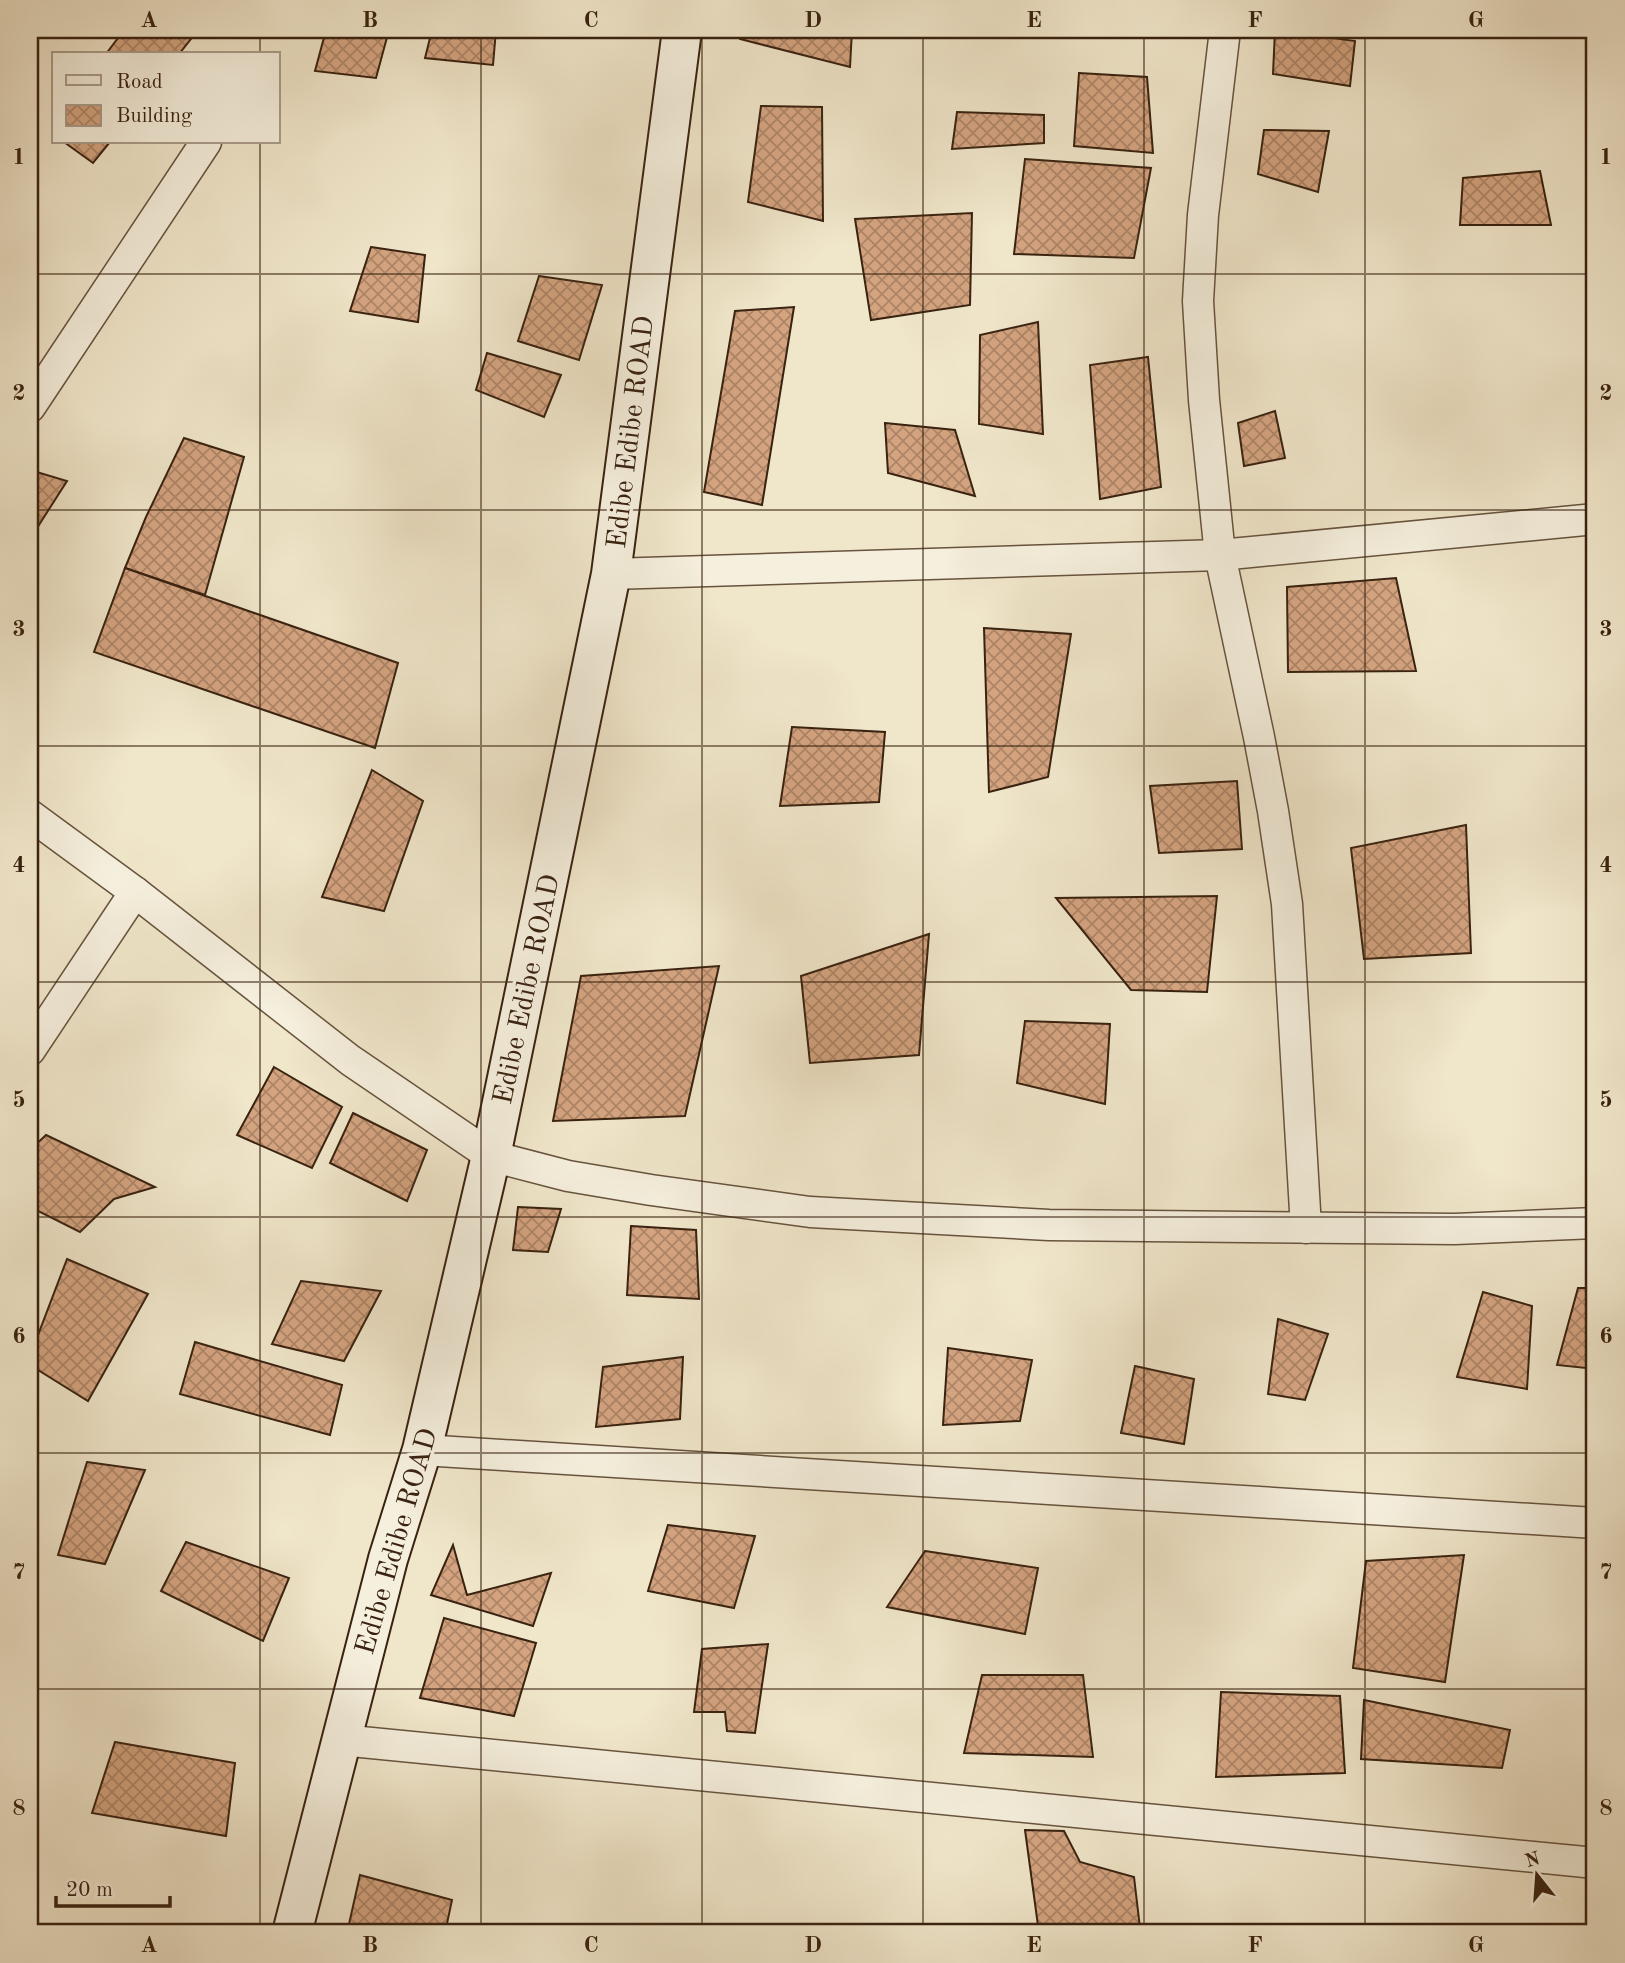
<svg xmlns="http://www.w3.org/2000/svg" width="1625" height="1963" viewBox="0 0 1625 1963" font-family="'Old Standard TT',serif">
	<defs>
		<pattern id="building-cross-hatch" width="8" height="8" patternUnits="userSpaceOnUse" patternTransform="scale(1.75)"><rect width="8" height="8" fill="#d4a480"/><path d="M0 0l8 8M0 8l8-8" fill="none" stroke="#ad8567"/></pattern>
	</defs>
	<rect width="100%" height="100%" fill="#f0e6ca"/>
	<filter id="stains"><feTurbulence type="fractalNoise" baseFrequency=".00286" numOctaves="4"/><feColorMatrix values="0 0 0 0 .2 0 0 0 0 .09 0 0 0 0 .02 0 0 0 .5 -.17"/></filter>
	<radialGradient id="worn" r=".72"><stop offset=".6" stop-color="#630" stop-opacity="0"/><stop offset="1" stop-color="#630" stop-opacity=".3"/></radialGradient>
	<g fill="url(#building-cross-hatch)" stroke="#392210" stroke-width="2">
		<polygon points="124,30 198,30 179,54 106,54"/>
		<polygon points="326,30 389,30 376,78 315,71"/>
		<polygon points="432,30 496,30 493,65 425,58"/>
		<polygon points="740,30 852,30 850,67 740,39"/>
		<polygon points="1275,30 1355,41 1350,86 1273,74"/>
		<polygon points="1079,73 1147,77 1153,153 1074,146"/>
		<polygon points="761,106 822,107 823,221 748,202"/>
		<polygon points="957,112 1044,115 1044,143 952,149"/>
		<polygon points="1264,130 1329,131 1318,192 1258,174"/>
		<polygon points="64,142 110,142 93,163"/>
		<polygon points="1025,159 1151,168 1134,258 1014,254"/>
		<polygon points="1540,171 1551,225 1460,225 1463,178"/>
		<polygon points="972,213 970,305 871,320 855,219"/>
		<polygon points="371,247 425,255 418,322 350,311"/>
		<polygon points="539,276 602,285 579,360 518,341"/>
		<polygon points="794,307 762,505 704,492 735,311"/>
		<polygon points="1038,322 1043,434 979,424 980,335"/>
		<polygon points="487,353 561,375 544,417 476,390"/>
		<polygon points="1148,357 1161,487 1100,499 1090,365"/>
		<polygon points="1275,411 1285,458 1244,466 1238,423"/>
		<polygon points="885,423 955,430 975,496 888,473"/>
		<polygon points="184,438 244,457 205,595 125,568 146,517"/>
		<polygon points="30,470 67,481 30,539"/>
		<polygon points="125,568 398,663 375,748 94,652"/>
		<polygon points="1396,578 1416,671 1288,672 1287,587"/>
		<polygon points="984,628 1071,634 1048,777 989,792"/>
		<polygon points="792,727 885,732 879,802 780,806"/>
		<polygon points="372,770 423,801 384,911 322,897"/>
		<polygon points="1237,781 1242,849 1159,853 1150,786"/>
		<polygon points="1466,825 1471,953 1364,959 1351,848"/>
		<polygon points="1217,896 1207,992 1131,990 1056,898"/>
		<polygon points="929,934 919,1055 810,1063 801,976"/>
		<polygon points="719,966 685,1116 553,1121 581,976"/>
		<polygon points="1025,1021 1110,1024 1105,1104 1017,1083"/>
		<polygon points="274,1067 342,1107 312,1168 237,1135"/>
		<polygon points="353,1113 427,1150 407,1201 330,1163"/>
		<polygon points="46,1135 155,1187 114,1199 80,1232 30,1207 30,1150"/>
		<polygon points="518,1207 561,1209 548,1252 513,1250"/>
		<polygon points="631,1226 696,1230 699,1299 627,1295"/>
		<polygon points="67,1259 148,1294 88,1401 30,1365 30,1356"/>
		<polygon points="301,1281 381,1291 344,1361 272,1344"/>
		<polygon points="1578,1288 1595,1288 1595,1369 1557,1365"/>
		<polygon points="1483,1292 1532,1306 1527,1389 1457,1377"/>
		<polygon points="1278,1319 1328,1334 1305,1400 1268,1394"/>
		<polygon points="195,1342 342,1385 330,1435 180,1394"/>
		<polygon points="948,1348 1032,1360 1020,1421 943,1425"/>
		<polygon points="683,1357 680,1419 596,1427 603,1367"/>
		<polygon points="1135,1366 1194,1379 1184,1444 1121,1433"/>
		<polygon points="87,1462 145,1470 105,1564 58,1555"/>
		<polygon points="668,1525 755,1536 734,1608 648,1591"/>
		<polygon points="186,1542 289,1578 263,1641 161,1591"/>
		<polygon points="453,1545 467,1595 551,1573 533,1626 431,1595"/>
		<polygon points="925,1551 1038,1568 1025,1634 887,1607"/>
		<polygon points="1464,1555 1445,1682 1353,1668 1366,1561"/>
		<polygon points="444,1618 536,1643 514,1716 420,1698"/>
		<polygon points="768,1644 755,1733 727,1731 725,1712 694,1712 702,1649"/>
		<polygon points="982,1675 1083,1675 1093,1757 964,1753"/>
		<polygon points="1221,1692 1340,1696 1345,1773 1216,1777"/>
		<polygon points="1364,1700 1510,1730 1502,1768 1361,1759"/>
		<polygon points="115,1742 235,1763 226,1836 92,1813"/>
		<polygon points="1025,1830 1064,1831 1080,1862 1134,1877 1140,1928 1143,1933 1039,1933"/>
		<polygon points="360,1875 452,1900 445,1933 347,1933"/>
	</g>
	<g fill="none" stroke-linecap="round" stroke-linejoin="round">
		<defs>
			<g id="minor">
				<polyline points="1225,30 1203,215 1198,301 1204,400 1220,555 1259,737 1273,811 1287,904 1306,1228"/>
				<polyline points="30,407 206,142"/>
				<polyline points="611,574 1220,555 1595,519"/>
				<polyline points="30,815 135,892 350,1060 491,1156 568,1176 651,1190 810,1212 1049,1225 1455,1229 1595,1223"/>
				<polyline points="30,1050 135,892"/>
				<polyline points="422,1450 1595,1523"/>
				<polyline points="341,1740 1595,1863"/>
			</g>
			<polyline id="secondary" points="292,1933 388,1559 422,1450 491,1156 611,574 682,30"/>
		</defs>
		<use href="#minor" stroke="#67533e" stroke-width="33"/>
		<use href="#secondary" stroke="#392210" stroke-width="42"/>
		<use href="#minor" stroke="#f5efdd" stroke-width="30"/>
		<use href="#secondary" stroke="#f5efdd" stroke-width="38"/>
	</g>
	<path fill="none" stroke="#392210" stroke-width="2" stroke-opacity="0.55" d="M260,30V54M481,30V1933M702,30V1933M923,30V1933M1144,30V1933M1365,30V1933M260,142V1933M30,274H1595M30,510H1595M30,746H1595M30,982H1595M30,1217H1595M30,1453H1595M30,1689H1595"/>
	<g text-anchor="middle" stroke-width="7" stroke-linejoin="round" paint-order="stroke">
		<g font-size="28" fill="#392210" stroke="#f5efdd">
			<text transform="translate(629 432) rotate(-83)" y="10">Edibe Edibe ROAD</text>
			<text transform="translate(525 989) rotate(-78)" y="10">Edibe Edibe ROAD</text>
			<text transform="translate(395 1541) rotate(-74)" y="10">Edibe Edibe ROAD</text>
		</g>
	</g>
	<rect width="1625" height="1963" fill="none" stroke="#f0e6ca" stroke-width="77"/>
	<rect x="52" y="52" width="228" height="91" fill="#f5efdd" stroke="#aa9d8b" stroke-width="2"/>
	<rect x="66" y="75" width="35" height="10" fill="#f5efdd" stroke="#aa9d8b" stroke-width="2"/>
	<text x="116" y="88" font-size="21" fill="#392210">Road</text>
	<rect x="66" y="105" width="35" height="21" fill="url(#building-cross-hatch)" stroke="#aa9d8b" stroke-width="2"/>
	<text x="116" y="122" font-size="21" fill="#392210">Building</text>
	<g transform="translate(1537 1875) rotate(343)" stroke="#f5efdd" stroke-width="5" paint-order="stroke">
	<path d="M0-5L12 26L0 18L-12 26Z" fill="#392210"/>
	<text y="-10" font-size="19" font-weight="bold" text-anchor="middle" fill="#392210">N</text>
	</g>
	<path d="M56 1896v10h114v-10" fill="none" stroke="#392210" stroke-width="3.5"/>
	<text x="66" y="1896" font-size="21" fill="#392210" stroke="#f5efdd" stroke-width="5" paint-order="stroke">20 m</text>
	<rect x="38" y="38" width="1548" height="1886" fill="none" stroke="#392210" stroke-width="2.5"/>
	<g font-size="23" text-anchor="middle" font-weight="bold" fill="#392210">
		<text x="149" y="27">A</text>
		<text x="370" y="27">B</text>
		<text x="591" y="27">C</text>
		<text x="813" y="27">D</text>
		<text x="1034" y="27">E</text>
		<text x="1255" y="27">F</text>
		<text x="1476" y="27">G</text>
		<text x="19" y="164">1</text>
		<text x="1606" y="164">1</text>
		<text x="19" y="400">2</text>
		<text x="1606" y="400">2</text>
		<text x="19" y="636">3</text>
		<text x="1606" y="636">3</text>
		<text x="19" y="872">4</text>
		<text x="1606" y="872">4</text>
		<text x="19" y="1107">5</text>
		<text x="1606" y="1107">5</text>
		<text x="19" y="1343">6</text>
		<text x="1606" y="1343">6</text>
		<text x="19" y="1579">7</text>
		<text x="1606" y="1579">7</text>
		<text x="19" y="1815">8</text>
		<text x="1606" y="1815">8</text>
		<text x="149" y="1952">A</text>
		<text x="370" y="1952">B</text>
		<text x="591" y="1952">C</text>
		<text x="813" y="1952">D</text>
		<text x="1034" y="1952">E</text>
		<text x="1255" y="1952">F</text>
		<text x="1476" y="1952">G</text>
	</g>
	<rect width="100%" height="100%" filter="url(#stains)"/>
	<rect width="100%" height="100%" fill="url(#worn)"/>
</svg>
